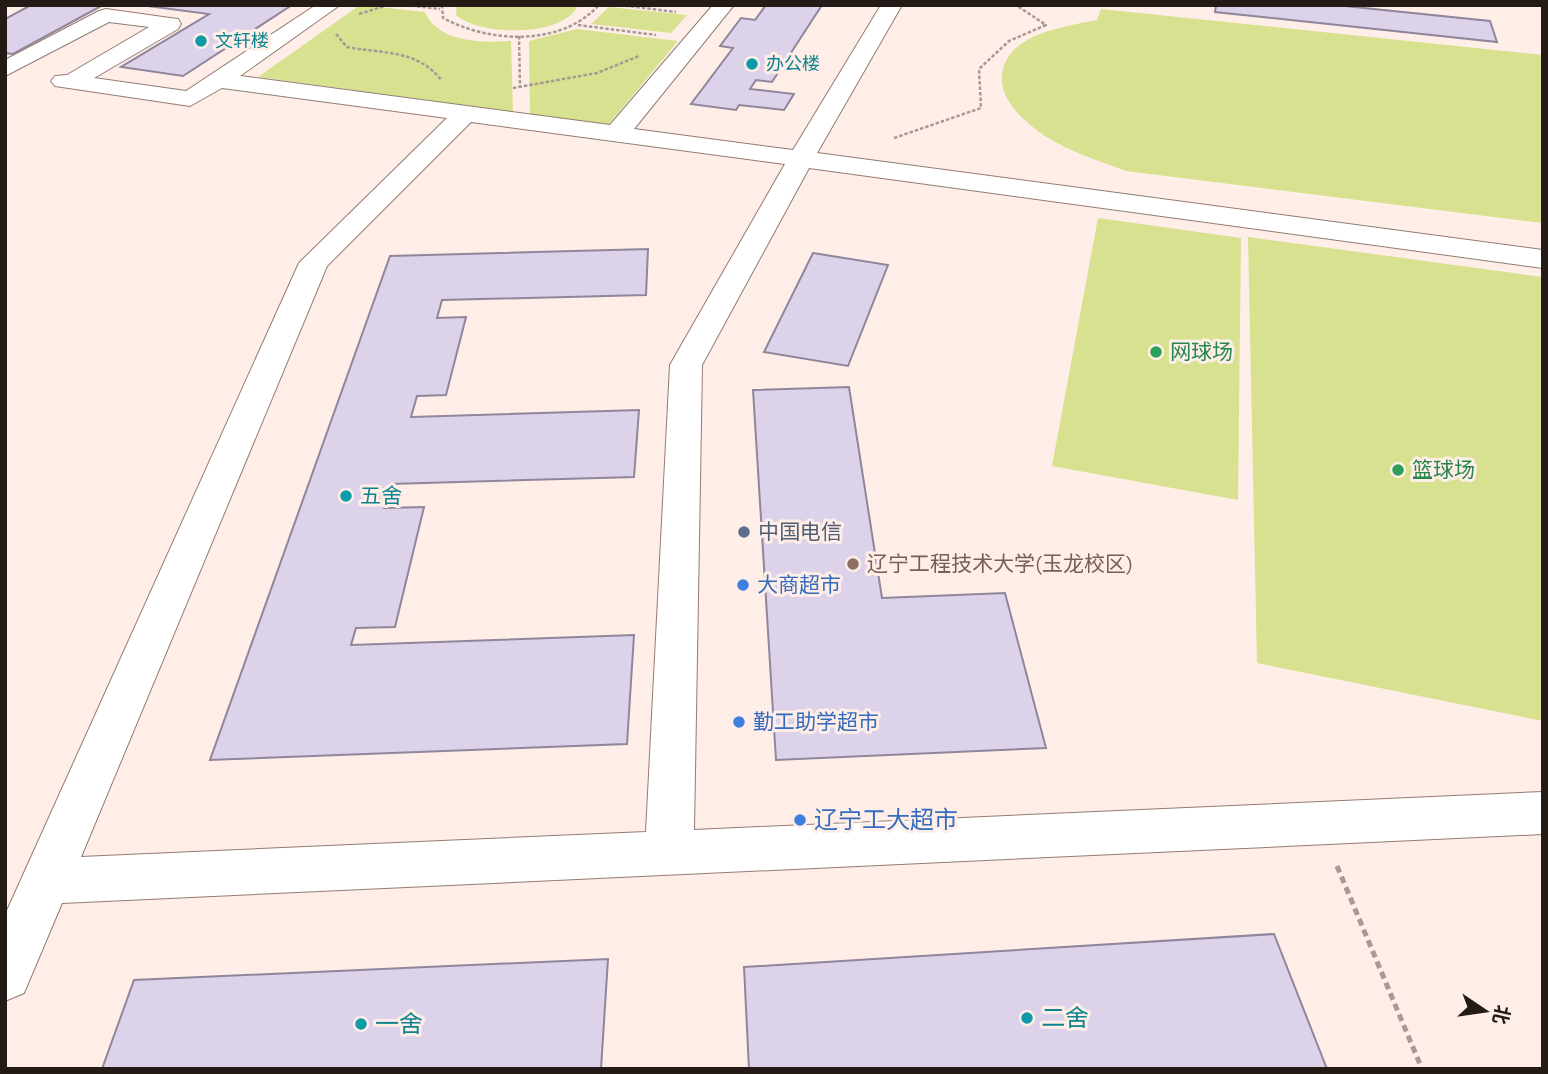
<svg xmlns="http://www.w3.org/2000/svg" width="1548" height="1074" viewBox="0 0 1548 1074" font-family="'IBM Plex Sans','Noto Sans SC',sans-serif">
	<rect width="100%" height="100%" fill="#feeee7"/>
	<g fill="#d7e18f">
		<path d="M360,5L425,12C438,43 483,43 511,41L513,112L258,77Z"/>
		<path d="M457,5H578C564,38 479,36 456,15Z"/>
		<polygon points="609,7 687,15 671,33 591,24"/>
		<path d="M1101,9L1543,55V223L1126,171C1095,159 1060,149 1034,128C1020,117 1002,99 1002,80C1001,35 1062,27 1097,20Z"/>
		<polygon points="577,29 678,41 608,125 530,114 529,41"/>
		<polygon points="1098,218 1241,238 1238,500 1052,466"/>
		<polygon points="1248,237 1543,277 1543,721 1257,663"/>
	</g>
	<g fill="#dcd2e9" stroke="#90869b" stroke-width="2">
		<polygon points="31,5 103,5 13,54 5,53 5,19"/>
		<polygon points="140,5 292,5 183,76 121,67 209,14"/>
		<polygon points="766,5 822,5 772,82 756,80 750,89 794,94 784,110 739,105 736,110 691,104 733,48 720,46 741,18 755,20"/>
		<polygon points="1216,5 1335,5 1490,21 1497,42 1215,12"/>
		<polygon points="648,249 646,295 442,300 437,318 466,317 446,395 417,396 411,417 639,410 634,477 390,484 384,508 424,507 395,627 356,628 351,645 634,635 627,744 210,760 390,256"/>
		<polygon points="813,253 888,265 848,366 764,352"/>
		<polygon points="849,387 882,598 1005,593 1046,748 776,760 753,390"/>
		<polygon points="1274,934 1327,1069 749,1069 744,967"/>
		<polygon points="608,959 601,1069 102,1069 134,980"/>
	</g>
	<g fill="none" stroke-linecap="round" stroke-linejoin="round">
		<defs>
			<path id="street" d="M316,5H340L240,76L610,125L713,5H734L634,129L793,150L881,5H902L817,153L1543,250V268L809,168L702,365L694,830L1543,792V834L62,903L24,993L5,1001V915L299,263L447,118L222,88L190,106L55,86L51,81L55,76L67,75L149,27L109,22L5,76V60L99,11L106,9L170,18L178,19L181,24L178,29L94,78L186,91ZM471,122L785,164L670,365L646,832L81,857L327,266Z"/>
		</defs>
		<use href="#street" stroke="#937c71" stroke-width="2"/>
		<g stroke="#a79994" stroke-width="2.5" stroke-dasharray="3.5 2" stroke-linecap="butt">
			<polyline points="406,5 440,9"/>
			<path d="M442,5L443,18C490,43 561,47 599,5"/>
			<polyline points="620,5 676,12"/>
			<polyline points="359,14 388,5"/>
			<polyline points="578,25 656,35"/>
			<path d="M336,34L347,47C383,54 418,49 442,81"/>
			<polyline points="519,36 520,88"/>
			<polyline points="513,88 597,73 639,56"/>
			<polyline points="894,138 981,108 979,69 1009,41 1046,25 1016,5"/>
		</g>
		<polyline stroke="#a79994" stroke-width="5" stroke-dasharray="7 4.5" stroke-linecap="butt" points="1337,866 1422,1069"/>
		<use href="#street" fill="#fff" fill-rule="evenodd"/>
	</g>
	<g fill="#0f9aa8" stroke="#feeee7" stroke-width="2.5">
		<circle cx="201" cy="41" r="7"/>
		<circle cx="752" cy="64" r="7"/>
		<circle cx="346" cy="496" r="7"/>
		<circle cx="1027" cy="1018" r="7"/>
		<circle cx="361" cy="1024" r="7"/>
	</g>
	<g fill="#2e9e5b" stroke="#feeee7" stroke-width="2.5">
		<circle cx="1156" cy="352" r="7"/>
		<circle cx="1398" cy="470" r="7"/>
	</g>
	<circle fill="#5c6f8a" stroke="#feeee7" stroke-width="2.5" cx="744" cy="532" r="7"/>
	<circle fill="#8d6e63" stroke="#feeee7" stroke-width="2.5" cx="853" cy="564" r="7"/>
	<g fill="#3f7fe0" stroke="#feeee7" stroke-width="2.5">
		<circle cx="743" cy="585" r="7"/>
		<circle cx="739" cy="722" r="7"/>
		<circle cx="800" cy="820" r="7"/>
	</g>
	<g text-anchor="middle" stroke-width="6" stroke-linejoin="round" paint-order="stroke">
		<g font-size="18" fill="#0d838f" stroke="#feeee7" text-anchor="start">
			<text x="215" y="47">文轩楼</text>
			<text x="766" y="70">办公楼</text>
		</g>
		<g font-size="21" fill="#27864d" stroke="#feeee7" text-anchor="start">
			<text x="1170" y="359">网球场</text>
			<text x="1412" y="477">篮球场</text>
		</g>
		<g font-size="21" fill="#0d838f" stroke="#feeee7" text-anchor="start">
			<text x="360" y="503">五舍</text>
		</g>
		<g font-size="21" fill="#4e5e75" stroke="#feeee7" text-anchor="start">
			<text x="758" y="539">中国电信</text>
		</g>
		<g font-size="21" fill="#785e54" stroke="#feeee7" text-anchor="start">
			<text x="867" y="571">辽宁工程技术大学(玉龙校区)</text>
		</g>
		<g font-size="21" fill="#366cbe" stroke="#feeee7" text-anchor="start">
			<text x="757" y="592">大商超市</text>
			<text x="753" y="729">勤工助学超市</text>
		</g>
		<g font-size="24" fill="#366cbe" stroke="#feeee7" text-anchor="start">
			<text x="814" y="828">辽宁工大超市</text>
		</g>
		<g font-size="24" fill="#0d838f" stroke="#feeee7" text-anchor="start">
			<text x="1041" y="1026">二舍</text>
			<text x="375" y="1032">一舍</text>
		</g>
	</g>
	<rect width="1548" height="1074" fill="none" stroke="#241b17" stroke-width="14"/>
	<g transform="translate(1485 1011) rotate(103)" stroke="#feeee7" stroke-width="5" paint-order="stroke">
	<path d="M0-5L12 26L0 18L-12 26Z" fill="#241b17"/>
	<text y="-10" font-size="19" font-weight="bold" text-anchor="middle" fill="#241b17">北</text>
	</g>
</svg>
